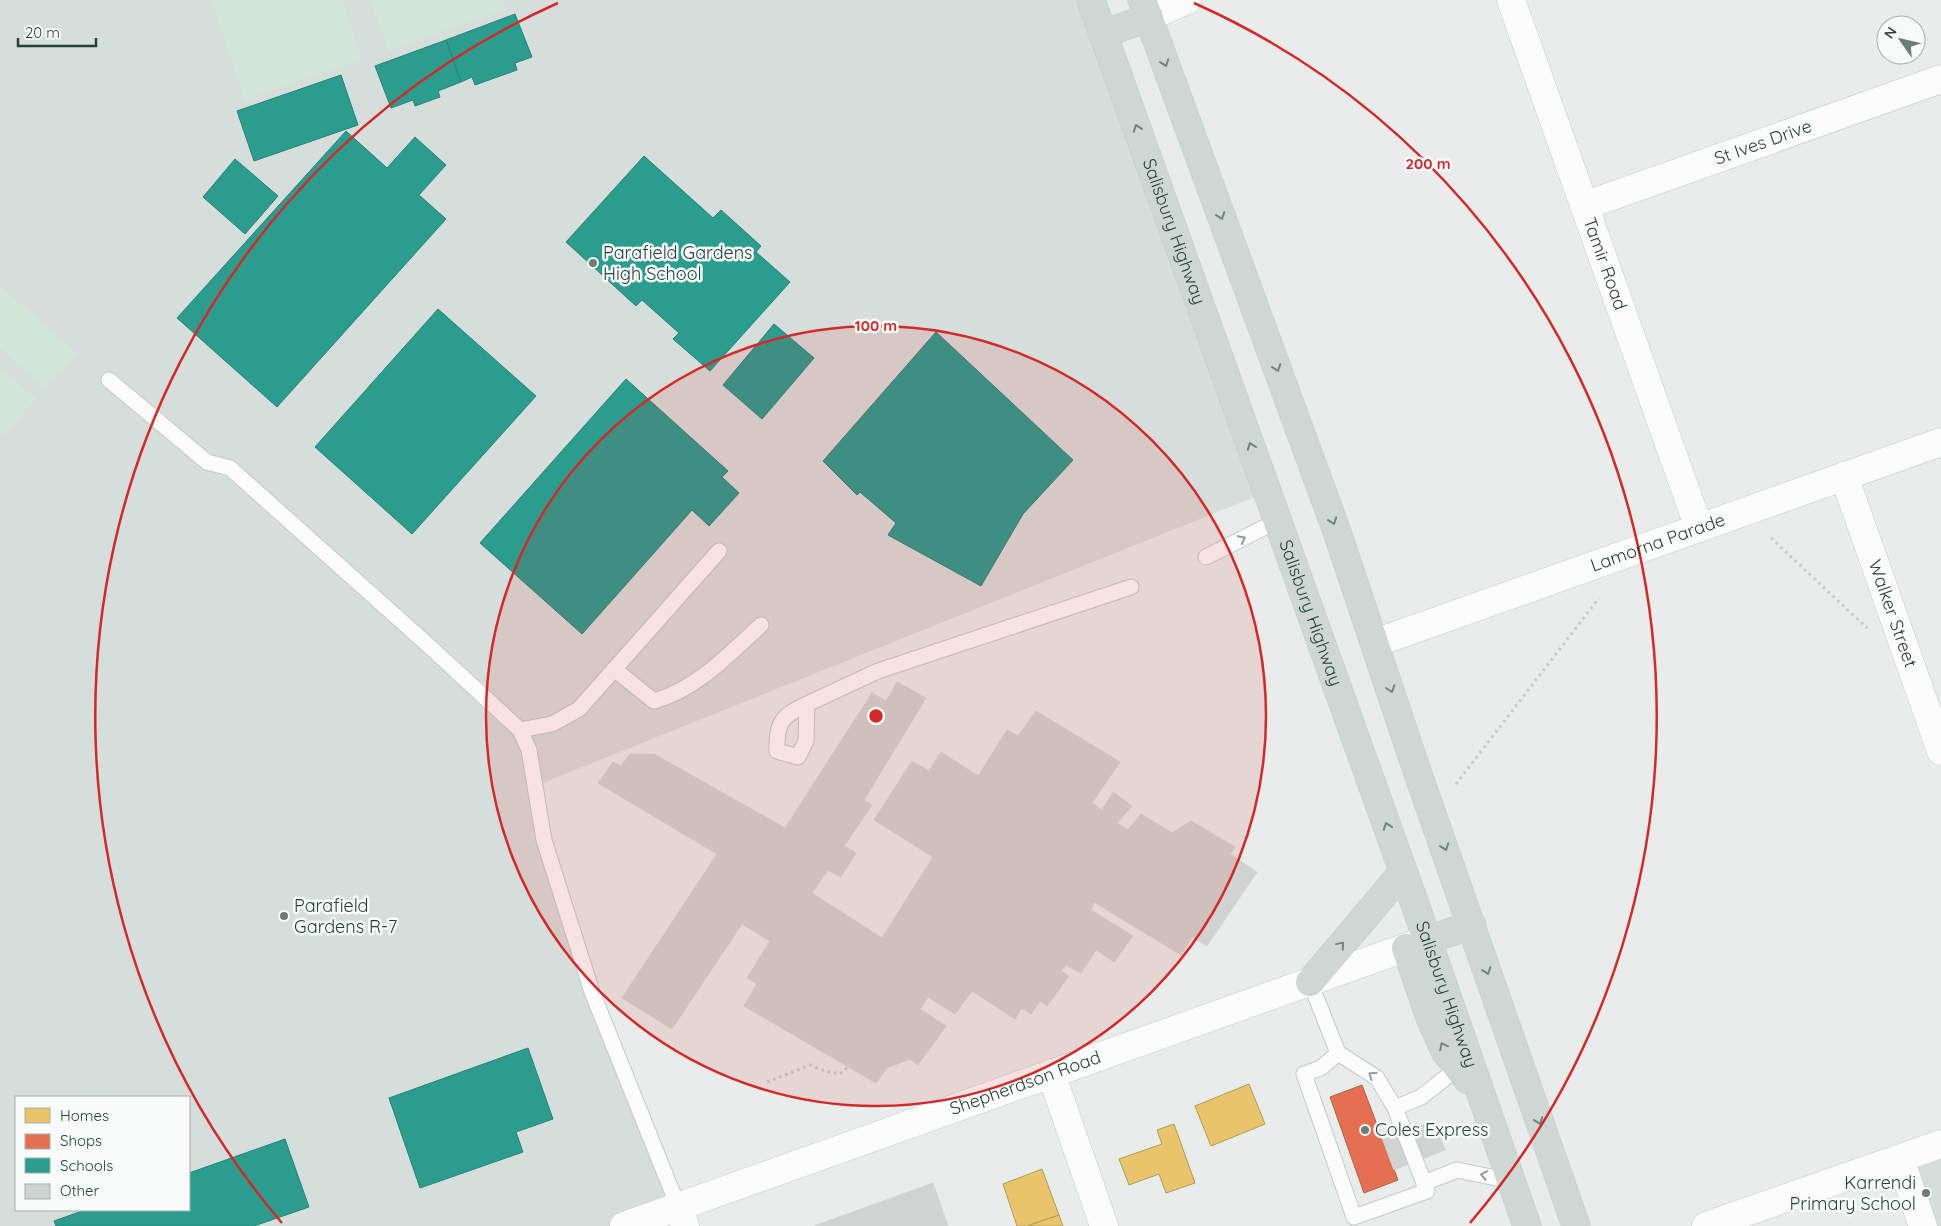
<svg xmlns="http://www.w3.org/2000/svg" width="1941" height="1226" viewBox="0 0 1941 1226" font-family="Quicksand,sans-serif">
	<rect width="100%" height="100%" fill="#e8edeb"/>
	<g fill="#d6dedb" fill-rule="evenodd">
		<path d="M0,0H1091L1267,492L535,786L544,840L678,1206L624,1226H0ZM16,1097H189V1210H16Z"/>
		<polygon points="1941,1144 1941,1226 1923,1226 1900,1159"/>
	</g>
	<g fill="#d1e6d8">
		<polygon points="211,0 342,0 362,59 245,100"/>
		<polygon points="370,0 503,0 506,8 389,51"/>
		<polygon points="0,286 76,353 45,388 0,348"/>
		<polygon points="0,368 36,399 4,435 0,431"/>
	</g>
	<g fill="#e9c46a" stroke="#ae9d5c">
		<polygon points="1249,1084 1265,1124 1211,1146 1195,1106"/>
		<polygon points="1174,1124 1195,1183 1166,1193 1159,1174 1129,1185 1119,1159 1162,1144 1157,1130"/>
		<polygon points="1042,1169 1059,1215 1027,1226 1017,1226 1003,1184"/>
		<polygon points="1059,1215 1063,1226 1027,1226"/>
	</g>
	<polygon fill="#e76f51" stroke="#ac624a" points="1362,1085 1398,1180 1364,1193 1330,1097"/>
	<g fill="#2a9d8f" stroke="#288276">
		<polygon points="515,14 532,57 515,63 517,70 475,85 472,77 461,82 446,40"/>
		<polygon points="446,40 461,82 438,91 440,97 415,106 413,100 391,108 375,66"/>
		<polygon points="341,75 358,125 254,161 237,111"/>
		<polygon points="346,131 387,168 415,137 446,165 419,195 446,219 277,407 177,318"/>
		<polygon points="644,156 713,218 721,210 761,246 756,252 790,282 710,371 673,339 679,333 642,300 636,306 566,242"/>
		<polygon points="235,159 278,196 245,234 203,197"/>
		<polygon points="438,309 536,396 412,534 315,447"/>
		<polygon points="774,324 814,358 762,419 723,385"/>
		<polygon points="936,332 1073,460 1023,514 981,586 888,535 896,523 860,492 857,495 823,461"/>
		<polygon points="626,379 728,471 722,477 739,493 709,526 692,510 582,634 480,543"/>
		<polygon points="528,1048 553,1119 516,1132 523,1152 420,1188 389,1098"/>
		<polygon points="285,1139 309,1207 254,1226 56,1226 54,1221 85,1210 189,1210 189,1173"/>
	</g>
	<g fill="#cfd4d2" stroke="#d1d6d4">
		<polygon points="897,682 926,698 864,800 872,805 844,846 856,853 841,877 828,870 812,893 882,938 933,857 874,820 912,761 929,771 941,752 978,776 1007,730 1018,736 1036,711 1120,762 1092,803 1102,810 1113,792 1132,806 1117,823 1128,830 1141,814 1172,833 1191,821 1235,847 1230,854 1257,872 1207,946 1192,937 1181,955 1094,902 1091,910 1133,936 1114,962 1096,950 1081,973 1066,965 1061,971 1069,976 1047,1006 1040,1001 1031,1014 1022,1008 1015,1019 972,991 955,1014 928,997 920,1009 946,1026 918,1065 910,1059 887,1068 876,1083 744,1006 757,984 747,978 770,941 742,924 672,1029 622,998 717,854 598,783 613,762 621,766 630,754 654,754 785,828 872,693 886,701"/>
		<polygon points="1434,1121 1445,1150 1394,1170 1382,1138"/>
		<polygon points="933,1183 948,1226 814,1226"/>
	</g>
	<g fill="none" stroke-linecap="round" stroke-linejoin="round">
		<defs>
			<g id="lane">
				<polyline points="109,380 207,462 230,468 428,645 520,730 529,750 544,840 592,992 678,1206"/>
				<polyline points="1206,557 1277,521"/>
				<path d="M614,669L654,701C697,689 728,655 761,625"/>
				<path d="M807,704C782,716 776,722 777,751L798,757L806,741L807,704L878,671L1131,587"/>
				<polyline points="520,730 552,724 579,709 719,551"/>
				<polyline points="1310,982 1338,1053 1377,1078 1395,1108"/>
				<polyline points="1338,1053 1321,1068 1304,1074 1354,1217 1427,1191 1424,1183"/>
				<polyline points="1463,1064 1421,1097 1395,1108 1424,1183 1457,1170 1511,1181"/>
			</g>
			<g id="street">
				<path id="s1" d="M1511,0L1699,528"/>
				<polyline points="1149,17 1187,0"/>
				<path id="s2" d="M1584,206L1941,79"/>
				<path id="s3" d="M1844,476L1941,751"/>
				<path id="s4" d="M1375,643L1941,442"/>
				<polyline points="1051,1073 1104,1226"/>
				<polyline points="1900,1159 1923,1226"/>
				<polyline points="678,1206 685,1226"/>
				<polyline points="1706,1226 1941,1144"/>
			</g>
			<g id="secondary">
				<path id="s5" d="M624,1226L1427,940"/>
			</g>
			<g id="primary">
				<path id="s6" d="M1091,0L1416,907L1527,1226"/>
				<polyline points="1142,0 1336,529 1416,768 1576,1226"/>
				<polyline points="1104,34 1149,17"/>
				<polyline points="1427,940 1472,925"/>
				<polyline points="1406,948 1429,1015 1445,1051 1468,1080"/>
				<polyline points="1310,982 1403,872"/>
			</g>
		</defs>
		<use href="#lane" stroke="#c5cac8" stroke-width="17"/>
		<use href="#street" stroke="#c5cac8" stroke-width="29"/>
		<use href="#secondary" stroke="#c3cbc8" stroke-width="29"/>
		<use href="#primary" stroke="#c3ccc9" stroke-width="29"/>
		<g stroke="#c3ccca" stroke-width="3" stroke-dasharray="2.5 4" stroke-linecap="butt">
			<polyline points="1771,538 1867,628"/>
			<polyline points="1456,784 1599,598"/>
			<polyline points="767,1082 810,1065 825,1071 840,1074 848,1067"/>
		</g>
		<use href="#lane" stroke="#fcfcfc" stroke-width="15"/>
		<use href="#street" stroke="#fcfcfc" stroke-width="28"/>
		<use href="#secondary" stroke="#fcfcfc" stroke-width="28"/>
		<use href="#primary" stroke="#cfd7d5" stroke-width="28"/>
	</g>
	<defs><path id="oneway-chevron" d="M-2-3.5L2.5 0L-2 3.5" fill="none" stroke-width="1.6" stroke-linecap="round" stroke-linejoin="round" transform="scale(1.25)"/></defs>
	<g stroke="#718580">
		<use href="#oneway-chevron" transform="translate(1165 63) rotate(70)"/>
		<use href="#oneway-chevron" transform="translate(1137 128) rotate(-110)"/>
		<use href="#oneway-chevron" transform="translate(1221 216) rotate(70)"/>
		<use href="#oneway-chevron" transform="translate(1277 368) rotate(70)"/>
		<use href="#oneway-chevron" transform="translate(1251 446) rotate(-110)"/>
		<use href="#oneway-chevron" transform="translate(1333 521) rotate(70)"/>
		<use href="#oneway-chevron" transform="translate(1391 689) rotate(72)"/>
		<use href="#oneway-chevron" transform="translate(1387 826) rotate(-110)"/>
		<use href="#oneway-chevron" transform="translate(1445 847) rotate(70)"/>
		<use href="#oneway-chevron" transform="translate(1341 945) rotate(-50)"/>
		<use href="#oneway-chevron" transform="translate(1487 971) rotate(71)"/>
		<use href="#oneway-chevron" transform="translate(1443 1046) rotate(-116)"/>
		<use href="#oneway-chevron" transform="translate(1539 1121) rotate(70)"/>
	</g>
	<g stroke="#909f9b">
		<use href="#oneway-chevron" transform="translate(1242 539) rotate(-28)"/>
		<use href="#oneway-chevron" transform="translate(1372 1075) rotate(-144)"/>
		<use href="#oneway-chevron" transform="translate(1484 1175) rotate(-169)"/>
	</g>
	<circle cx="876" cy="716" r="390" fill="#d62828" fill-opacity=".12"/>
	<g fill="none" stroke="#d62828" stroke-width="2.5">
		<circle cx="876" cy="716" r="390"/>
		<path d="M282 1223A781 781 0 0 1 558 3M1194 3A781 781 0 0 1 1470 1223"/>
	</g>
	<g fill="#697e78" stroke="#f7fbf9" stroke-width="2">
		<circle cx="593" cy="263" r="5"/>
		<circle cx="284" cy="916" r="5"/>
		<circle cx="1365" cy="1130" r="5"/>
		<circle cx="1926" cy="1193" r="5"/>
	</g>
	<g text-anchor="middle" stroke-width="5" stroke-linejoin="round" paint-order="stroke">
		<g font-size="18" fill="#24423a" stroke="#f7fbf9">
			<text dy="6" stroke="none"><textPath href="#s2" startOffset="190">St Ives Drive</textPath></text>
			<text dy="6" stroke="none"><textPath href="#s6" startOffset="246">Salisbury Highway</textPath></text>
			<text dy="6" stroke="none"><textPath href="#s1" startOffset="280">Tamir Road</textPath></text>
			<text dy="6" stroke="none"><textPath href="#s4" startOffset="300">Lamorna Parade</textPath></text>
			<text dy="6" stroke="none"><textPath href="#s6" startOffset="651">Salisbury Highway</textPath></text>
			<text dy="6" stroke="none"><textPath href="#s3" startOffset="146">Walker Street</textPath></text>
			<text dy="6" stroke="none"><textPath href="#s6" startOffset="1056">Salisbury Highway</textPath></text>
			<text dy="6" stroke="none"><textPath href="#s5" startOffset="426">Shepherdson Road</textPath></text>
		</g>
		<g font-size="18" fill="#24423a" stroke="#f7fbf9" text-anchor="start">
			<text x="603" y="259">Parafield Gardens<tspan x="603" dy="21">High School</tspan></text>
			<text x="294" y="912">Parafield<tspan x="294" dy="21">Gardens R-7</tspan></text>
			<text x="1375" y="1136">Coles Express</text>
			<text x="1916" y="1189" text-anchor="end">Karrendi<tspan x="1916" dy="21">Primary School</tspan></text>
		</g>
	</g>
	<circle cx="876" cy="716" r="8" fill="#d62828" stroke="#f7fbf9" stroke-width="2.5"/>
	<g font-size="15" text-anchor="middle" font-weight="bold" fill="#d62828" stroke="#f7fbf9" stroke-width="5" stroke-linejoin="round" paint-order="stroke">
		<text x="1428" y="169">200 m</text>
		<text x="876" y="331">100 m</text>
	</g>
	<rect x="15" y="1096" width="175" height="115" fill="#f7fbf9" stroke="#a3b1ad"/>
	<rect x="25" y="1108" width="25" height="15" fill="#e9c46a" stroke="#a3b1ad"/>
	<text x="60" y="1121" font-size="15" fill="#24423a">Homes</text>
	<rect x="25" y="1134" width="25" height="15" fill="#e76f51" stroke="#a3b1ad"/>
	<text x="60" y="1146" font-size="15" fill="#24423a">Shops</text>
	<rect x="25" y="1158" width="25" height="15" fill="#2a9d8f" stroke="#a3b1ad"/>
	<text x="60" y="1171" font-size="15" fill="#24423a">Schools</text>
	<rect x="25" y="1184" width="25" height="15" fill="#cfd4d2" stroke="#a3b1ad"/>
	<text x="60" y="1196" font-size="15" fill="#24423a">Other</text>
	<g transform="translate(1901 40) rotate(304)"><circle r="24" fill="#f7fbf9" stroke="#a3b1ad"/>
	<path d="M0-4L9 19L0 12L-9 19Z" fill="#697e78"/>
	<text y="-8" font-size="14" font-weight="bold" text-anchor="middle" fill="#24423a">N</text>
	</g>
	<path d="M18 38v8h78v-8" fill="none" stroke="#24423a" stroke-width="2.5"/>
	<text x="25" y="38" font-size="15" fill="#24423a" stroke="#f7fbf9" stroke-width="4" paint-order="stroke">20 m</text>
</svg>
